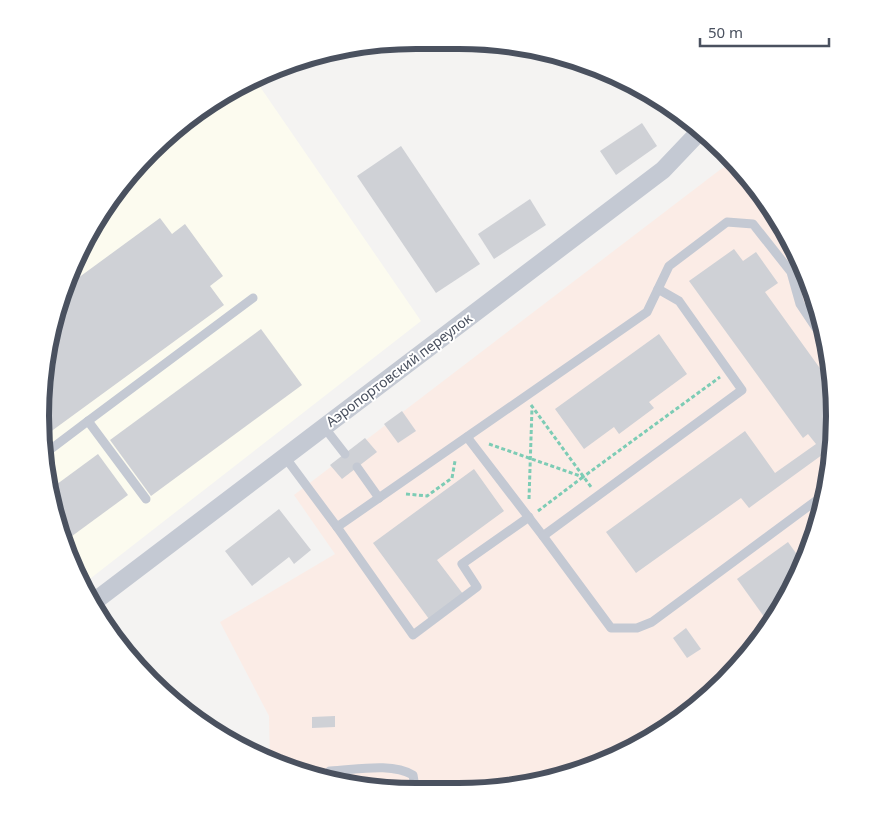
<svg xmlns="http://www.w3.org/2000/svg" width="875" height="832" viewBox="0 0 875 832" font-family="'Noto Sans',sans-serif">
	<rect width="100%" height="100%" fill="#f4f3f2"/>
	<polygon fill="#fcfbef" points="254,78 421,321 82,585 60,537 43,465 41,391 60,295 90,228 134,168 207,104"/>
	<polygon fill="#fbece6" points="735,162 785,228 815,295 832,367 834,441 822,514 796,583 757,645 707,699 647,742 580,772 508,789 342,785 270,762 269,716 220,622 335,554 294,495 721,169"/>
	<g fill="#cfd1d6">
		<polygon points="209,102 212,106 181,129 180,127"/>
		<polygon points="642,123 657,146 616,175 600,151"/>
		<polygon points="401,146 480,264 436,293 357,176"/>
		<polygon points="530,199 546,225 494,259 478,234"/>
		<polygon points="160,218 172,234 185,224 223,276 210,286 224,305 42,438 41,391 63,289"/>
		<polygon points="734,249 743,261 756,252 778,283 765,292 832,385 833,447 749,508 741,498 636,573 606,532 745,431 775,473 816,444 808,434 803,438 689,281"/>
		<polygon points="261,329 302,385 151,496 110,440"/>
		<polygon points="659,334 687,374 649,402 654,408 619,434 614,427 584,449 555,409"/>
		<polygon points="402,411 416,431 398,443 384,424"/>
		<polygon points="365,438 377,452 342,479 330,465"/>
		<polygon points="98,454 128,495 68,539 57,525 49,490"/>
		<polygon points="474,469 504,511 437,560 463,594 429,619 373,543"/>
		<polygon points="279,509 311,550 294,564 289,557 252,586 225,551"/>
		<polygon points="788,542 803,563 796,583 770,625 737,579"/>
		<polygon points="686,628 701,649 687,658 673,638"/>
		<polygon points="335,716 335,727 312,728 312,717"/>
	</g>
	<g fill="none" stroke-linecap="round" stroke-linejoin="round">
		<g stroke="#7dccb5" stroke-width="3" stroke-dasharray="4 2.5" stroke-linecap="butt">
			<polyline points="531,405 591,487"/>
			<polyline points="489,444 583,477 720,377"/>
			<polyline points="406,494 427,496 452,478 455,461"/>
			<polyline points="529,499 532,408"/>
			<polyline points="538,511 583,477"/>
		</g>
		<g stroke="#c4c9d3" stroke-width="9">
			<polyline points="88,421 253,298"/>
			<polyline points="324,427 345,454"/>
			<polyline points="467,437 543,536 742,390 679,301 658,289"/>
			<polyline points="43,455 88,421 146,499"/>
			<polyline points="285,457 337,527 647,312 669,266 727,222 753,224 791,272 800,304 826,343"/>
			<polyline points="357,467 379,498"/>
			<polyline points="337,527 413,635 477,587 462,564 529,517"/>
			<polyline points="543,536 611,628 637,628 652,622 825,494"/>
			<path d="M330,781V771C355,770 391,762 413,775L415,787"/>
		</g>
		<polyline stroke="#c4c9d3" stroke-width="18" points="91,604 663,170 701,130"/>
	</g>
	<g text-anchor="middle" stroke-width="4" stroke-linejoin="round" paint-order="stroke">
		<g font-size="14" fill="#4a515f" stroke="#fff">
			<text transform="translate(399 370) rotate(-37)" y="5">Аэропортовский переулок</text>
		</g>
	</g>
	<path d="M0 0H875V832H0ZM416 49H459A367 367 0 0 1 826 416V416A367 367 0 0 1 459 783H416A367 367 0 0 1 49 416V416A367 367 0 0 1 416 49Z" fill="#fff" fill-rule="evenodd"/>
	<path fill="none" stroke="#4a515f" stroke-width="6" d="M416 49H459A367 367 0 0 1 826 416V416A367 367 0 0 1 459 783H416A367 367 0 0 1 49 416V416A367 367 0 0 1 416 49Z"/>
	<path d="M700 38v8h129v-8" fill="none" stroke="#4a515f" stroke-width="2.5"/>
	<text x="708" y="38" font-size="15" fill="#4a515f" stroke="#ffffff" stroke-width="4" paint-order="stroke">50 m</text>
</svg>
